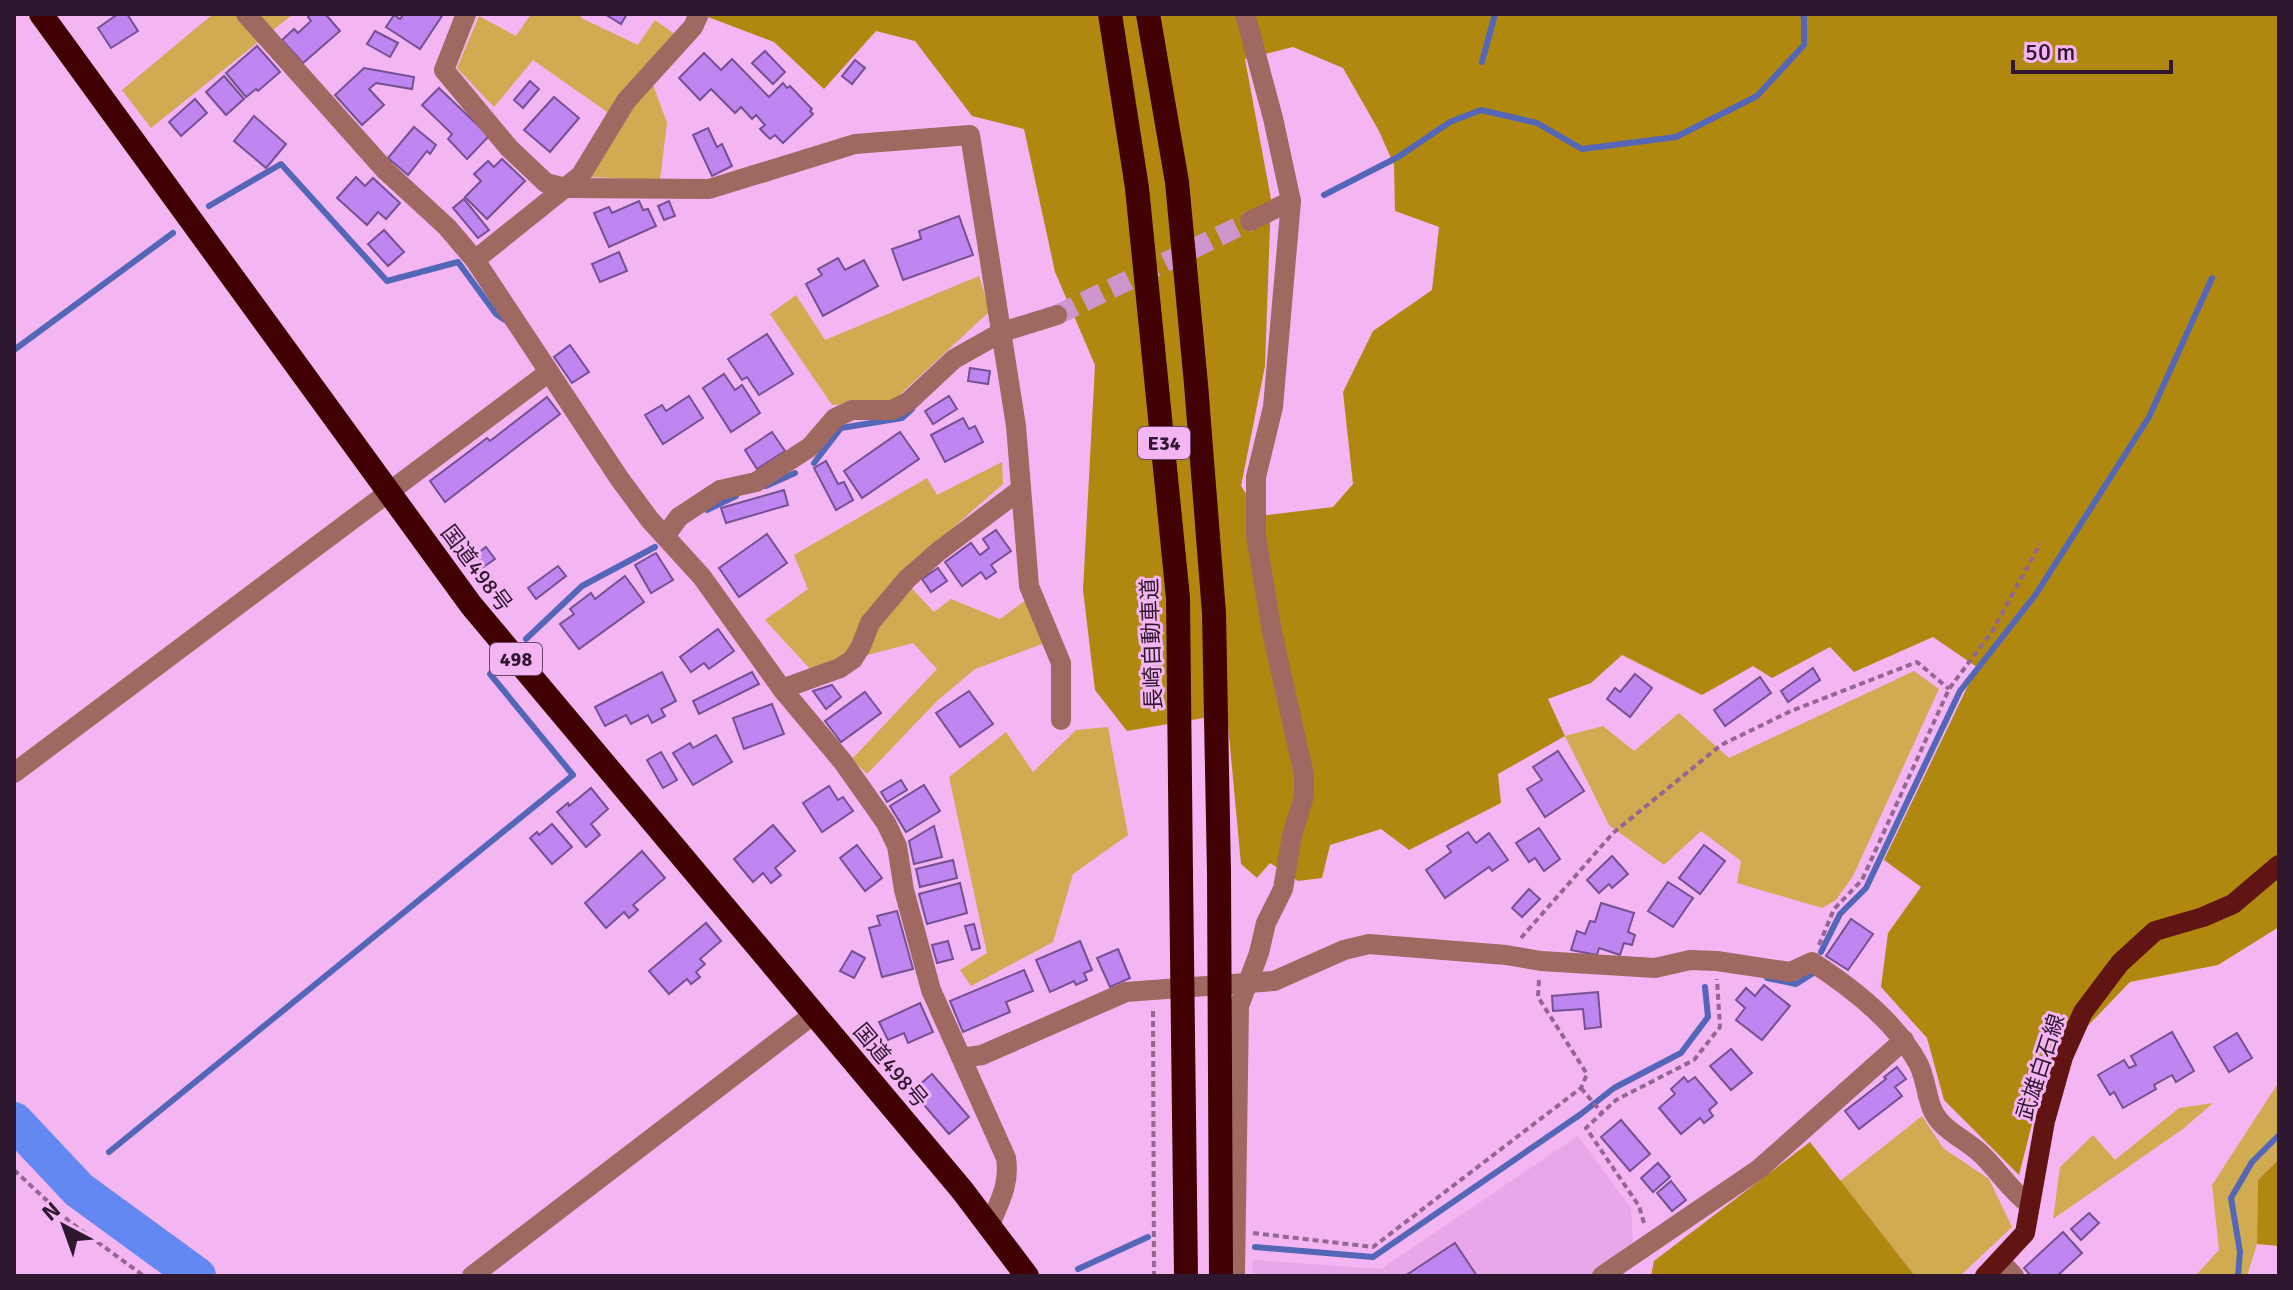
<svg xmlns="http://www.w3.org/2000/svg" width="2293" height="1290" viewBox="0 0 2293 1290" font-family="Signika,'Noto Sans JP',sans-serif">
	<rect width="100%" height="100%" fill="#f4b5f3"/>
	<polygon fill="#e9a6e8" points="1578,1136 1631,1208 1633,1242 1591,1276 1252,1276 1253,1260 1381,1269"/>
	<g fill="#d0ab51">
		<polygon points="213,14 293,14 151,128 122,90"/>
		<polygon points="531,14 582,14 581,18 638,45 655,20 686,42 652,82 667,123 660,180 590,177 620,121 533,60 494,107 457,68 479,16 516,36"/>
		<polygon points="979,276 990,311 893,401 832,405 770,314 796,295 825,340"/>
		<polygon points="1002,462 1003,484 899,575 934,612 951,599 1000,619 1030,597 1042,644 975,669 938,700 867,774 852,759 937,669 913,643 811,670 765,620 808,589 794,555 927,478 937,495"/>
		<polygon points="1914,671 1939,689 1853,876 1836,900 1822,908 1737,883 1741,861 1701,831 1664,865 1609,825 1565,736 1603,726 1634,751 1679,713 1729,758"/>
		<polygon points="1108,727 1128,835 1073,874 1053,942 971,986 960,970 987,953 949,777 1006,732 1033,772 1076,730"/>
		<polygon points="2277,1085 2279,1086 2279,1159 2258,1180 2257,1244 2247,1276 2201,1276 2197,1274 2219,1250 2212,1185"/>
		<polygon points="2213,1103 2183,1129 2053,1219 2060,1167 2093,1135 2115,1160 2179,1108"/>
		<polygon points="1922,1116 1943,1148 1989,1179 2012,1227 1960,1276 1915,1276 1840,1181"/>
	</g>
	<g fill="#b0880f" fill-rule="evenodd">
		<path d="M709,14H2279V927L2218,965L2130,982L2046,1069L2019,1175L1944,1100L1927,1038L1881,987L1888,933L1921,887L1884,860L1977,667L1933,637L1854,672L1830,647L1772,678L1753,666L1702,695L1622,655L1591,683L1548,699L1565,736L1498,774L1501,803L1409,850L1381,829L1330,845L1322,878L1298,881L1270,863L1257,878L1241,864L1227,714L1127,731L1095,690L1083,590L1095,365L1055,272L1024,129L972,116L915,41L876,31L824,89L774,42L708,17ZM1293,47L1343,68L1379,131L1394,165L1395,211L1439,227L1432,290L1373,331L1343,392L1353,484L1333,507L1260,516L1241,486L1265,366L1271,199L1245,59Z"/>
		<polygon points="1810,1142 1915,1276 1651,1276 1654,1261"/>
		<polygon points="2279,1159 2279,1246 2257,1244 2258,1180"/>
	</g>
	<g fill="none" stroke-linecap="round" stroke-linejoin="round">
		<g stroke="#5366b7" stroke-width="6">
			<polyline points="1482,62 1495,14"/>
			<polyline points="1324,195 1398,157 1450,122 1481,110 1537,123 1582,149 1676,137 1757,96 1804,45 1804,16 1801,14"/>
			<polyline points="209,206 281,164 387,281 458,262 496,314 505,320"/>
			<polyline points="14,350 173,233"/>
			<polyline points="814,463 841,428 902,418 912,409"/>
			<polyline points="766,486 795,473"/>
			<polyline points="707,510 736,496"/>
			<polyline points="526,639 582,586 655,547"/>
			<polyline points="1821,952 1840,914 1866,888 1960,691 2036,594 2149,417 2212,278"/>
			<polyline points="1767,978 1796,984 1815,972"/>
			<polyline points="109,1152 573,775 490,674 498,664"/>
			<polyline points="1255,1247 1373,1257 1581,1114 1614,1088 1681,1053 1708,1017 1705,987"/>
			<polyline points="1078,1269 1148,1237"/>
			<polyline points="2238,1276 2240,1252 2231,1198 2252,1162 2279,1135"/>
		</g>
		<polyline stroke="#6388f1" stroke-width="38" points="14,1121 79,1190 197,1276"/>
	</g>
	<g fill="#bf86f2" stroke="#735192" stroke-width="2">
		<polygon points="118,14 127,14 138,31 111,48 98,28"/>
		<polygon points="311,14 329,14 327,16 340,31 303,63 282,40 294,29 298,33 311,21 308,17"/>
		<polygon points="404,14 438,14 442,16 420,49 386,27 394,15 400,19"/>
		<polygon points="605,14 627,14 621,24"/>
		<polygon points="375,31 398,43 390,57 367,44"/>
		<polygon points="257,46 280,72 258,91 256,89 246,97 226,73"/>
		<polygon points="765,51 785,72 773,84 752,63"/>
		<polygon points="704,53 721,70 732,59 769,97 783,83 787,88 790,86 812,109 810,111 813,114 783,143 775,135 770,139 760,129 765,125 756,115 752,119 741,107 735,113 711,89 700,100 679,78"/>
		<polygon points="855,60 865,68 852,84 842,76"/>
		<polygon points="364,68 414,77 412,89 376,83 369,89 384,105 362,125 335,95"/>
		<polygon points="224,76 244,99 226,115 206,92"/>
		<polygon points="530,81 539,89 523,108 514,100"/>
		<polygon points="439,88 489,136 467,159 448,139 452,134 422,105"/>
		<polygon points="554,97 579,118 550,152 524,130"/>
		<polygon points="195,99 207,113 181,136 169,122"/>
		<polygon points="254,116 286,144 266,168 234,141"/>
		<polygon points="414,127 436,145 430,154 427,151 408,175 388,158"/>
		<polygon points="708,128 717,147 722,144 732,166 712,176 693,135"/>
		<polygon points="502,159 525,181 487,219 465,197 481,181 474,174 488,161 494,167"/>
		<polygon points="356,177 365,186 373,178 400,203 386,219 378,212 367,225 337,198"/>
		<polygon points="464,199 489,230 478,238 453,208"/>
		<polygon points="639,201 643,210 648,209 656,226 609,247 594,213 609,207 612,213"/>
		<polygon points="669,201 675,216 664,220 658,206"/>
		<polygon points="959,216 973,255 903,280 892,249 921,239 919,231"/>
		<polygon points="384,230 404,252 388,266 368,244"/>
		<polygon points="619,252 627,271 600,282 592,264"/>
		<polygon points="838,258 845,270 864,260 878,286 823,316 806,284 822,275 818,269"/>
		<polygon points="767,334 793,374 759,395 747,377 742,380 728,359"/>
		<polygon points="570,345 589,372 572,383 554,357"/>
		<polygon points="970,368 990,371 988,384 968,381"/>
		<polygon points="724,374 735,390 742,385 760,413 731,432 703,388"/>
		<polygon points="689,396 703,418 663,444 645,415 662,405 666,411"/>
		<polygon points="949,396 957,409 933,424 925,411"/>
		<polygon points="547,397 560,414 445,502 430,481 487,438 490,441"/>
		<polygon points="963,418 969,429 975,426 983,442 945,462 931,435"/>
		<polygon points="772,432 785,451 757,469 745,450"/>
		<polygon points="900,432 919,459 862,498 844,471"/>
		<polygon points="826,461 838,484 844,482 853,500 836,510 814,468"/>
		<polygon points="784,490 788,505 726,523 721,508"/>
		<polygon points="996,530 1011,551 991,565 996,572 986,579 981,572 962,586 945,562 971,543 980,555 989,548 983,539"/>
		<polygon points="767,534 787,563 739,597 719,568"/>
		<polygon points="486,547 495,559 482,568 473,557"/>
		<polygon points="656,553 673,580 651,593 635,565"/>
		<polygon points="558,566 566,576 536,599 528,588"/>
		<polygon points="938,568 947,581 931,592 922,579"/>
		<polygon points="625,576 644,602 579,649 560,624 574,614 570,609 591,593 595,599"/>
		<polygon points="718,629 734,651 709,669 704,663 691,672 680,657"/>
		<polygon points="1813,668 1820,680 1788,702 1781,691"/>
		<polygon points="662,672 676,701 661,709 665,716 652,723 648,715 631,724 626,715 605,726 595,707"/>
		<polygon points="752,672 759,684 699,714 693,701"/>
		<polygon points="1635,674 1652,688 1630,717 1607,699 1615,688 1620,692"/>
		<polygon points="1760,677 1771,693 1725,726 1714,710"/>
		<polygon points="832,685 841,697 826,709 813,691"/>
		<polygon points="969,691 993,724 960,747 936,713"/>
		<polygon points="865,692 881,713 841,742 825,721"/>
		<polygon points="772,704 784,734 744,749 733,718"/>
		<polygon points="716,735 732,762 693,785 673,753 690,743 693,748"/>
		<polygon points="1558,751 1584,791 1545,817 1527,789 1542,780 1533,767"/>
		<polygon points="661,752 677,780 663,788 647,760"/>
		<polygon points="901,780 907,790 887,802 881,792"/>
		<polygon points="924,785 940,811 906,832 890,806"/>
		<polygon points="829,786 838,800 843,797 853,811 822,832 803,803"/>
		<polygon points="591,788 608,809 591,824 600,835 586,847 557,812 568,803 569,806"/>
		<polygon points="552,824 572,847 552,864 530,838 537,832 539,835"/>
		<polygon points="773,825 795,851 775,868 781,875 771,883 763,873 753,882 734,859"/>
		<polygon points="934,826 942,857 914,864 909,841"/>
		<polygon points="1539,828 1560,859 1544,871 1535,858 1529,862 1516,843"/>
		<polygon points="1468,832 1476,843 1489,833 1508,860 1492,871 1489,867 1445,898 1426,870 1451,852 1447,846"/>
		<polygon points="857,845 882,878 865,891 840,858"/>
		<polygon points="1704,845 1725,861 1700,894 1679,878"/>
		<polygon points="642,851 665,878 633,905 638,910 629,918 624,912 606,928 585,903"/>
		<polygon points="1612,856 1628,874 1612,888 1609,884 1599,893 1587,880"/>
		<polygon points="953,860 957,878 920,887 916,869"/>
		<polygon points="1668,882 1693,898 1673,927 1648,911"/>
		<polygon points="960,883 967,913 927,924 919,894"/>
		<polygon points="1529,889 1540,899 1522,917 1512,908"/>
		<polygon points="1601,903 1634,913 1628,932 1635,935 1632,945 1624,943 1620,955 1599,948 1597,955 1571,950 1577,931 1585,934 1590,921 1595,922"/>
		<polygon points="897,911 913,969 882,977 869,928 880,925 877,916"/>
		<polygon points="1851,919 1873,934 1848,970 1826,956"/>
		<polygon points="706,923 721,941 700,959 705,964 696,972 700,977 691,984 687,979 669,994 649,971"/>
		<polygon points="974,924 980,948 972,950 965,926"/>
		<polygon points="948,941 953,959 937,963 932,945"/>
		<polygon points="1080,941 1092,970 1084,973 1087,980 1076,985 1074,981 1050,992 1036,960"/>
		<polygon points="1118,949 1130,978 1110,987 1097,958"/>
		<polygon points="852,951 865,958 854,978 840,971"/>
		<polygon points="1024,970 1033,991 1006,1002 1010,1012 963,1032 950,1001"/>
		<polygon points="1764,985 1790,1006 1762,1040 1736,1020 1745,1008 1736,1000 1746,988 1755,996"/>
		<polygon points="1598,992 1601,1027 1585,1029 1583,1009 1553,1011 1552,996"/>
		<polygon points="920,1003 933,1032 908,1043 904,1033 888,1040 879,1022"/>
		<polygon points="2172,1032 2194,1071 2176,1082 2172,1075 2154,1085 2156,1089 2123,1108 2114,1092 2110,1095 2098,1075 2124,1060 2129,1068 2136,1065 2131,1056"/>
		<polygon points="2237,1033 2252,1058 2229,1072 2214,1047"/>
		<polygon points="1731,1049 1752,1073 1731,1090 1710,1066"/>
		<polygon points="1897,1067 1906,1079 1895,1087 1902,1096 1859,1129 1845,1111 1886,1079 1884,1077"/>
		<polygon points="932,1074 969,1117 949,1134 912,1091"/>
		<polygon points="1684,1077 1688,1082 1695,1077 1717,1103 1709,1110 1713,1116 1704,1123 1700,1118 1681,1134 1659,1108 1675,1094 1671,1089"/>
		<polygon points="1621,1120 1650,1154 1630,1171 1601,1137"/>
		<polygon points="1658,1163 1670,1177 1653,1192 1641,1178"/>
		<polygon points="1671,1181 1686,1200 1672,1211 1657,1193"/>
		<polygon points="2089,1213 2099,1223 2081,1240 2071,1229"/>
		<polygon points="2063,1232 2082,1253 2057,1276 2031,1276 2024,1268"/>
		<polygon points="1455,1243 1477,1276 1405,1276"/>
	</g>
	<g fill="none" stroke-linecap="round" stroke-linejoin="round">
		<polyline stroke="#cd96cc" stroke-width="20" stroke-dasharray="20 10" stroke-linecap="butt" points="1057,315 1250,221"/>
		<g stroke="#926791" stroke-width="4" stroke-dasharray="6 4" stroke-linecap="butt">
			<polyline points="1521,938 1613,833 1721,745 1791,711 1917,662 1949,689"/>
			<polyline points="1819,945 1834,909 1862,880 1949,689 1993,630 2040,544"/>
			<polyline points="1153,1011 1154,1276"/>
			<polyline points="1581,1088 1602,1113"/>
			<polyline points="14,1170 70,1222 144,1276"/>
			<polyline points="1644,1223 1639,1206 1586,1128 1616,1100 1694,1060 1720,1027 1717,979"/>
			<polyline points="1253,1233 1373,1247 1581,1088 1587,1074 1538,997 1539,979"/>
		</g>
		<g stroke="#9f6861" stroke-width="20">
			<path d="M246,14L386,171L447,227L475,260L619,478L650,520L702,577L782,689L843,762L886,823L897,846L904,890L931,990L1006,1158C1010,1184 1000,1201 990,1224"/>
			<polyline points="466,14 444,70 509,148 546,183 566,188 709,189 855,144 970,135 1016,426 1029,586 1061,663 1061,720"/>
			<polyline points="1250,221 1291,201"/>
			<polyline points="475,260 581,175 626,101 693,27 699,14"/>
			<polyline points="665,536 679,517 720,490 756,482 810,447 835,418 852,410 892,410 908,402 954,359 1002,332 1057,315"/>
			<polyline points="782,689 840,668 853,659 861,646 870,623 907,579 939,551 1020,490"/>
			<polyline points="14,773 549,372"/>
			<path d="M962,1058L982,1055L1126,992L1274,981L1344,950L1369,944L1506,955L1541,961L1655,968L1690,960L1717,961L1790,972L1812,962C1851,987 1895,1021 1918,1063C1926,1078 1926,1096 1933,1111C1942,1130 1963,1138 1979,1152C1997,1168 2009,1190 2030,1205"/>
			<polyline points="2001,1262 2014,1276"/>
			<polyline points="472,1276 814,1014"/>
			<polyline points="1235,1276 1239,1006 1259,953 1266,923 1283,889 1292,836 1304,796 1304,775 1272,632 1256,536 1256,477 1273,407 1291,201 1273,118 1245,14"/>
			<polyline points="1602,1276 1759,1169 1904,1040"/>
		</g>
		<polyline stroke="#611412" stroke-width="20" points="1985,1276 2025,1233 2045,1121 2063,1057 2083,1012 2120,963 2155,931 2203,917 2233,904 2279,865"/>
		<g stroke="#410002" stroke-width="24">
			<polyline points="41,14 471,605 962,1190 1027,1276"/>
			<polyline points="1110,14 1137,188 1178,598 1181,874"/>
			<polyline points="1148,14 1177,182 1196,384 1214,613 1219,873"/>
		</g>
		<g stroke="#410002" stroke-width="24">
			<polyline points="1219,873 1221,1276"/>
			<polyline points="1181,874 1186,1276"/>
		</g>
	</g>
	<g text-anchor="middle" stroke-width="6" stroke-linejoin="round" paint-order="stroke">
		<g fill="#f4b5f3" stroke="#6a476a" stroke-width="2">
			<rect x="1138" y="427" width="52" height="32" rx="6"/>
			<rect x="490" y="643" width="52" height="32" rx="6"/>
		</g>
		<g font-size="20" font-weight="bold" fill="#2f182f">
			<text x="1164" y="450">E34</text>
			<text x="516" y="666">498</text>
		</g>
		<g font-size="22" fill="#2f182f" stroke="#f4b5f3">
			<text transform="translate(477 568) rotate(53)" y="8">国道498号</text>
			<text transform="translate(1151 644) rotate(-92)" y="8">長崎自動車道</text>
			<text transform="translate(891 1065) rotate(50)" y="8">国道498号</text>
			<text transform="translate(2040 1067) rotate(-72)" y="8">武雄白石線</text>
		</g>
	</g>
	<rect width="2293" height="1290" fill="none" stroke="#2f182f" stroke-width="32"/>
	<g transform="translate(64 1226) rotate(319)" stroke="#f4b5f3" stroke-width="6" paint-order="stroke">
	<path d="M0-6L14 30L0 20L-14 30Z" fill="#2f182f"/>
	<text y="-12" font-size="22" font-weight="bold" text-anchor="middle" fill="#2f182f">N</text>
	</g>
	<path d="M2013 60v12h158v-12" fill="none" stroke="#2f182f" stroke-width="4"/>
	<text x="2025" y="60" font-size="24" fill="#2f182f" stroke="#f4b5f3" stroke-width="6" paint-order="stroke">50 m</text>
</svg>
